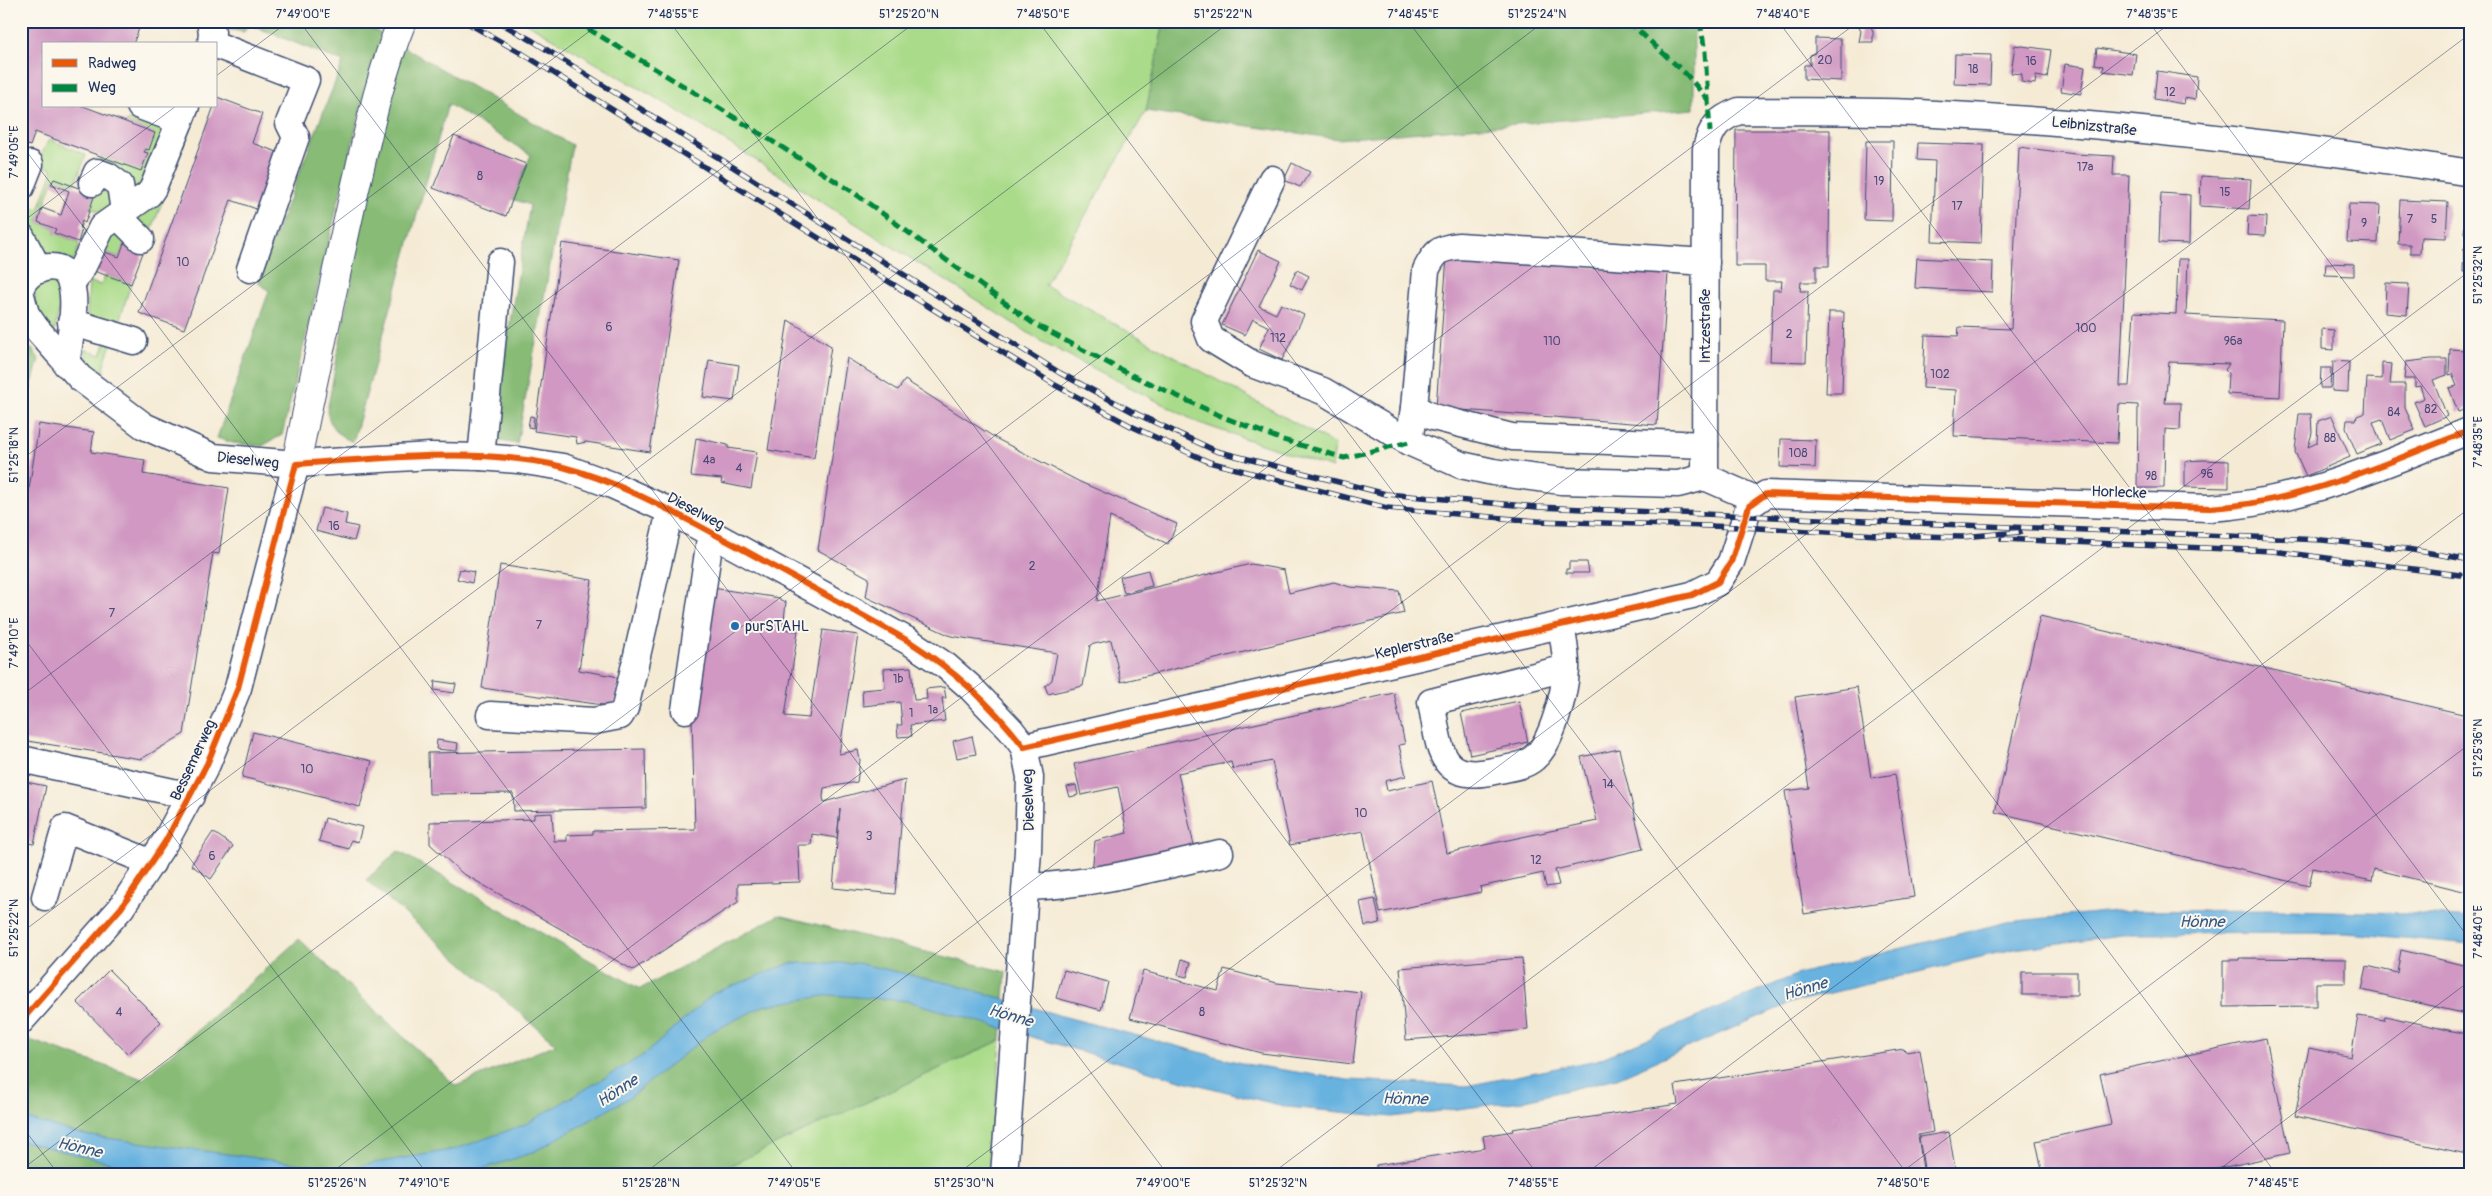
<svg xmlns="http://www.w3.org/2000/svg" width="2492" height="1196" viewBox="0 0 2492 1196" font-family="Pangolin,sans-serif">
	<rect width="100%" height="100%" fill="#fbf7ec"/>
	<filter id="ink" filterUnits="userSpaceOnUse"><feTurbulence type="fractalNoise" baseFrequency=".02" numOctaves="2"/><feDisplacementMap in="SourceGraphic" scale="10" xChannelSelector="R" yChannelSelector="G"/><feConvolveMatrix kernelMatrix="1 2 1 2 8 2 1 2 1" color-interpolation-filters="sRGB"/></filter>
	<filter id="wash" filterUnits="userSpaceOnUse"><feTurbulence type="fractalNoise" baseFrequency=".0096" numOctaves="4" result="noise"/><feDisplacementMap in="SourceGraphic" scale="20" xChannelSelector="R" yChannelSelector="G"/><feGaussianBlur stdDeviation="1.12" result="paint"/><feColorMatrix in="noise" values="0 0 0 0 0 0 0 0 0 0 0 0 0 0 0 0 0 1.4 0 .05"/><feComposite in="paint" operator="in"/></filter>
	<g filter="url(#wash)">
		<rect width="100%" height="100%" fill="#f5ebd5"/>
		<g fill="#aadb8a" stroke="#628574">
			<polygon points="523,21 1164,21 1146,111 1045,285 1335,445 1332,468 1199,423 1041,341 675,109"/>
			<path d="M198,106L152,229C143,227 139,226 138,216Z"/>
			<polygon points="137,115 166,130 165,141 131,200 99,162 101,156 144,152 146,149 126,122"/>
			<polygon points="49,139 86,155 75,184 54,179 38,222 56,229 54,233 78,242 79,246 73,262 59,254 46,254 24,225 24,204 39,209 52,173 52,169 37,164"/>
			<polygon points="102,184 114,197 107,214 90,208 95,192"/>
			<polygon points="112,232 126,240 119,257 102,251"/>
			<polygon points="106,275 131,284 118,325 87,317 89,282 101,285"/>
			<path d="M45,281H54L63,292L54,332C43,317 30,307 36,286Z"/>
			<polygon points="106,341 112,342 104,363 104,378 95,372 83,349 101,355"/>
			<polygon points="1001,1040 990,1175 709,1175"/>
		</g>
		<g fill="#87bb76" stroke="#51756a">
			<path d="M219,21H359L572,145L517,444L490,439L530,205L512,199L531,155L448,104L353,442C337,435 331,428 327,412L366,200L391,99L365,91L282,435L262,446L233,443L217,438L269,291L257,281L343,62L248,24L244,32L221,28Z"/>
			<polygon points="1164,21 1694,21 1694,109 1338,139 1146,111"/>
			<polygon points="25,349 32,349 39,359 21,424 21,354"/>
			<polygon points="398,851 640,989 779,915 1006,972 1001,1040 709,1175 21,1175 21,1037 143,1079 299,939 456,1086 556,1044 366,880"/>
		</g>
		<polygon fill="#68b2e0" stroke="#42709f" points="2291,910 2405,913 2471,918 2471,944 2347,933 2130,934 2014,949 1793,1002 1617,1078 1522,1101 1392,1117 1287,1107 1180,1080 908,1001 830,995 763,1006 713,1031 629,1098 532,1153 464,1175 196,1175 119,1165 21,1141 21,1117 84,1135 340,1169 456,1149 526,1124 645,1054 714,993 791,963 857,963 952,984 1062,1016 1245,1064 1348,1080 1466,1086 1597,1060 1798,974 2007,922 2115,911"/>
		<g id="blocks">
			<g fill="#d098c2">
				<polygon points="21,21 142,21 133,44 44,44 44,106 83,106 155,133 149,150 146,149 144,152 148,153 141,171 35,132 30,146 21,143"/>
				<polygon points="1857,21 1868,21 1873,31 1873,42 1859,42 1861,31"/>
				<polygon points="1815,38 1841,39 1841,81 1804,79 1804,65 1810,65 1810,55 1815,53"/>
				<polygon points="2015,45 2051,50 2047,78 2036,76 2035,84 2021,82 2022,74 2011,73"/>
				<polygon points="2097,48 2136,54 2133,75 2103,71 2104,66 2095,64"/>
				<polygon points="1955,54 1991,55 1990,85 1954,84"/>
				<polygon points="2065,64 2085,67 2081,94 2061,91"/>
				<polygon points="2157,71 2197,77 2195,100 2185,98 2184,104 2154,99"/>
				<polygon points="217,97 262,114 252,143 283,154 262,211 231,200 184,329 139,313 214,106 216,106"/>
				<polygon points="1736,130 1830,130 1829,266 1816,266 1816,282 1801,282 1800,291 1808,291 1806,362 1770,361 1773,290 1781,290 1782,281 1765,281 1765,266 1735,266"/>
				<polygon points="454,136 526,164 506,216 433,188"/>
				<polygon points="1866,141 1893,141 1892,221 1864,220"/>
				<polygon points="1918,143 1984,145 1981,243 1932,241 1935,161 1917,160"/>
				<polygon points="2019,147 2075,154 2114,156 2113,175 2129,175 2120,386 2129,386 2134,312 2176,314 2178,259 2188,259 2186,315 2283,320 2280,397 2227,394 2228,373 2225,370 2229,364 2169,362 2165,403 2181,403 2180,430 2165,429 2164,488 2137,488 2138,405 2119,404 2117,443 1954,436 1956,390 1923,388 1925,335 1958,336 1959,327 2011,329"/>
				<polygon points="1292,163 1310,172 1300,187 1284,180"/>
				<polygon points="2201,176 2251,179 2249,209 2200,206"/>
				<polygon points="54,179 95,194 85,223 82,221 80,228 82,229 78,242 54,233 56,229 38,222 42,208 61,215 69,191 51,184"/>
				<polygon points="2161,193 2190,195 2189,244 2159,243"/>
				<polygon points="2400,200 2448,202 2446,238 2421,237 2420,253 2410,253 2410,244 2398,244"/>
				<polygon points="2349,204 2380,205 2378,243 2347,242"/>
				<polygon points="2467,206 2471,207 2471,234 2464,233"/>
				<polygon points="2248,216 2266,217 2265,236 2247,235"/>
				<polygon points="124,243 144,250 131,284 94,271 102,251 119,257"/>
				<polygon points="562,243 679,260 650,452 586,442 577,444 576,437 534,431"/>
				<polygon points="2464,248 2471,249 2471,272 2463,272"/>
				<polygon points="1258,250 1281,261 1259,306 1276,314 1281,304 1304,315 1282,360 1259,349 1269,327 1253,319 1245,335 1222,325"/>
				<polygon points="1447,256 1668,273 1657,425 1436,408"/>
				<polygon points="1917,258 1993,262 1992,292 1915,288"/>
				<polygon points="2326,263 2354,264 2354,276 2325,275"/>
				<polygon points="1297,270 1309,276 1302,290 1290,284"/>
				<polygon points="2386,283 2409,284 2407,315 2385,313"/>
				<polygon points="1829,312 1844,312 1842,393 1826,393"/>
				<polygon points="788,320 831,346 814,458 768,450"/>
				<polygon points="2322,329 2334,330 2334,350 2322,349"/>
				<polygon points="2450,349 2467,350 2471,358 2471,407 2458,412 2449,388 2457,386 2452,374 2449,375"/>
				<polygon points="847,358 898,390 905,380 997,439 1080,482 1177,524 1168,544 1110,517 1097,601 1251,564 1284,570 1289,593 1334,582 1350,587 1399,591 1404,613 1121,682 1111,640 1090,645 1083,686 1048,694 1045,686 1052,680 1057,653 951,636 866,597 869,578 818,550"/>
				<polygon points="2431,359 2447,359 2447,375 2433,380 2447,416 2425,426 2414,402 2424,398 2420,386 2415,387 2415,379 2404,379 2406,362"/>
				<polygon points="709,360 739,365 734,401 703,397"/>
				<polygon points="2333,361 2349,362 2348,392 2332,391"/>
				<polygon points="2382,363 2392,364 2390,384 2405,384 2405,408 2415,430 2390,440 2382,419 2373,422 2381,444 2357,454 2346,428 2347,420 2356,420 2357,416 2365,413 2367,378 2382,379"/>
				<polygon points="2321,368 2331,368 2330,388 2320,388"/>
				<polygon points="2299,414 2311,414 2312,433 2308,447 2317,443 2318,421 2332,416 2350,457 2306,476 2295,452"/>
				<polygon points="530,416 534,417 533,428 528,427"/>
				<polygon points="39,424 94,432 91,452 145,460 143,474 229,488 219,554 213,553 184,734 141,759 21,740 21,541"/>
				<polygon points="696,438 728,445 728,448 757,452 751,489 721,483 722,479 691,476"/>
				<polygon points="1781,439 1816,440 1815,468 1780,467"/>
				<polygon points="2203,460 2229,461 2229,488 2185,487 2185,461"/>
				<polygon points="322,508 347,514 345,524 358,527 354,541 316,531"/>
				<polygon points="1569,562 1587,562 1589,573 1566,573 1566,569 1569,569"/>
				<polygon points="500,565 592,580 579,670 614,676 619,681 615,702 610,706 482,688"/>
				<polygon points="460,569 474,572 472,583 457,579"/>
				<polygon points="1148,570 1152,586 1124,593 1120,577"/>
				<polygon points="712,588 780,598 780,601 786,602 783,629 798,631 785,716 809,718 823,630 858,635 839,754 858,750 860,760 857,782 824,788 823,797 824,802 905,780 895,894 833,888 840,809 837,838 812,834 811,845 798,845 800,882 738,884 738,902 633,970 462,873 430,844 430,822 534,819 534,814 552,813 554,841 567,841 567,835 593,834 593,831 695,829 692,718"/>
				<polygon points="2040,616 2471,716 2471,893 2374,869 2372,881 2313,868 2309,886 1995,812"/>
				<polygon points="911,667 914,700 927,699 926,689 944,687 946,698 942,698 945,721 910,725 912,736 898,737 897,725 902,725 900,702 863,706 862,690 885,688 884,669"/>
				<polygon points="435,681 456,684 454,693 434,690"/>
				<polygon points="1857,687 1871,778 1895,774 1914,897 1804,914 1785,791 1809,788 1795,697"/>
				<polygon points="1394,693 1405,744 1399,745 1406,776 1385,781 1387,791 1432,781 1447,853 1597,821 1581,757 1619,749 1643,849 1555,870 1559,885 1546,887 1543,873 1480,887 1481,892 1380,913 1363,831 1290,845 1272,761 1233,769 1231,762 1178,773 1195,850 1092,873 1095,841 1127,833 1118,787 1081,795 1074,764"/>
				<polygon points="1519,701 1528,742 1470,755 1461,713"/>
				<polygon points="253,732 372,761 360,807 242,777"/>
				<polygon points="972,736 976,754 957,758 953,741"/>
				<polygon points="437,740 458,743 457,751 436,749"/>
				<polygon points="645,749 646,808 514,811 513,793 429,794 428,753"/>
				<polygon points="21,781 46,786 34,844 21,842"/>
				<polygon points="1076,785 1078,795 1070,797 1067,787"/>
				<polygon points="325,818 362,827 358,842 351,840 349,849 319,841"/>
				<polygon points="213,832 233,846 211,879 191,865"/>
				<polygon points="1375,899 1380,923 1365,926 1360,902"/>
				<polygon points="2401,950 2471,967 2471,1015 2362,990 2367,966 2397,973"/>
				<polygon points="1522,958 1528,1030 1406,1040 1400,968"/>
				<polygon points="2239,958 2346,959 2346,983 2316,983 2316,1006 2223,1007 2223,960 2239,960"/>
				<polygon points="1182,959 1191,962 1187,977 1178,975"/>
				<polygon points="1224,969 1277,983 1361,992 1353,1064 1261,1053 1130,1018 1143,971 1218,991"/>
				<polygon points="109,970 161,1022 128,1054 77,1002"/>
				<polygon points="1064,970 1108,982 1101,1010 1056,998"/>
				<rect x="2022" y="972" width="55" height="23"/>
				<polygon points="2358,1016 2384,1020 2385,1016 2471,1035 2471,1155 2295,1116 2309,1048 2351,1057"/>
				<polygon points="2266,1038 2290,1153 2189,1175 2122,1175 2122,1173 2043,1175 2036,1141 2111,1124 2100,1074"/>
				<polygon points="1904,1049 1905,1052 1920,1050 1933,1132 1918,1135 1924,1175 1377,1175 1376,1165 1485,1148 1483,1136 1513,1131 1512,1129 1678,1104 1675,1085"/>
				<polygon points="1949,1132 1956,1175 1925,1175 1919,1137"/>
			</g>
		</g>
	</g>
	<g filter="url(#ink)">
		<use href="#blocks" fill-opacity="0" stroke="#3c4b70" stroke-width="1"/>
		<g fill="none" stroke-linecap="round" stroke-linejoin="round">
			<defs>
				<g id="minor">
					<polyline points="210,21 212,32 211,44"/>
					<polyline points="216,45 306,80 289,123 296,137 250,269"/>
					<polyline points="140,106 180,121"/>
					<polyline points="1272,179 1204,321 1211,339 1252,364 1323,391 1409,442 1461,465 1493,472 1561,481 1678,484 1705,477"/>
					<polyline points="92,183 97,172 108,176 120,185 124,211"/>
					<polyline points="21,187 30,164"/>
					<polyline points="118,216 141,239"/>
					<polyline points="21,236 39,270"/>
					<polyline points="72,283 83,266 102,227 149,194 153,188 186,106"/>
					<path d="M21,287C25,277 33,271 44,268C90,258 69,341 66,364"/>
					<polyline points="21,295 26,314 35,327 80,378 144,426 213,457 296,464 431,456 481,457 518,460 563,467 612,485 670,511 910,642 946,666 970,687 1011,730 1024,747 1030,777 1028,851 1004,1175"/>
					<polyline points="71,322 134,341"/>
					<polyline points="1414,408 1433,417 1512,437 1705,445"/>
					<path d="M1409,442L1414,408L1426,270C1435,252 1439,248 1459,246L1706,262"/>
					<polyline points="481,457 500,262"/>
					<path d="M1755,499L1705,477L1706,149C1711,127 1718,119 1739,111C1804,112 1870,110 1935,114C2114,123 2294,145 2471,173"/>
					<path d="M1561,624C1563,639 1567,655 1566,670C1565,693 1552,743 1534,758C1524,767 1507,768 1494,771C1437,784 1440,745 1431,702L1566,668"/>
					<polyline points="685,710 711,532"/>
					<polyline points="490,715 594,721 620,716 625,708 670,511"/>
					<path d="M1024,747L1692,595L1718,582L1731,562L1749,506L1766,494L2209,508C2302,503 2386,463 2471,430"/>
					<polyline points="21,759 191,796"/>
					<path d="M1026,887C1092,885 1155,868 1220,853"/>
					<polyline points="45,897 65,828 152,863"/>
					<polyline points="21,1021 121,908 165,842 207,764 238,688 296,464"/>
				</g>
				<path id="major" d="M296,464C315,373 334,281 355,189C368,133 380,75 402,21"/>
			</defs>
			<use href="#minor" stroke="#3c4b70" stroke-width="29"/>
			<use href="#major" stroke="#3c4b70" stroke-width="30"/>
			<use href="#minor" stroke="#fff" stroke-width="26"/>
			<use href="#major" stroke="#fff" stroke-width="28"/>
			<defs>
				<g id="rail">
					<polyline points="464,21 523,54 1055,385 1131,426 1209,462 1387,508 1537,521 1741,527 1878,535 1962,537 2020,532"/>
					<polyline points="497,21 533,41 1060,373 1137,414 1216,451 1386,494 1537,507 2322,540 2407,549 2471,560"/>
					<polyline points="2002,539 2272,551 2460,575"/>
				</g>
			</defs>
			<use href="#rail" stroke="#1b2f5e" stroke-width="5.5"/>
			<use href="#rail" stroke="#fbf7ec" stroke-width="4" stroke-dasharray="11" stroke-linecap="butt"/>
			<g stroke="#00873e" stroke-width="5" stroke-dasharray="10 5" stroke-linecap="butt">
				<polyline points="575,21 702,97 853,192 1034,324 1127,373 1223,417 1280,439 1344,458 1409,442"/>
				<polyline points="1628,21 1686,74 1709,101"/>
				<polyline points="1700,21 1705,52 1710,132"/>
			</g>
			<defs>
				<path id="cycleway" d="M21,1021L121,908L165,842L207,764L238,688L296,464C381,459 479,446 563,467C624,483 680,516 735,545C793,577 852,609 910,642C955,671 992,705 1024,747L1692,595L1718,582L1731,562L1749,506L1766,494L2209,508C2302,503 2386,463 2471,430"/>
			</defs>
			<use href="#cycleway" stroke="#fbf7ec" stroke-width="9"/>
			<use href="#cycleway" stroke="#e8590c" stroke-width="6"/>
		</g>
	</g>
	<path fill="none" stroke="#1b2f5e" stroke-width="1" stroke-opacity="0.45" d="M299,21L1168,1175M669,21L1538,1175M1038,21L1908,1175M1408,21L2277,1175M1778,21L2471,941M2148,21L2471,450M216,76L289,21M21,144L798,1175M21,223L176,106M21,460L603,21M21,634L428,1175M21,696L917,21M21,933L1231,21M21,1125L59,1175M21,1170L1545,21M328,1175L1859,21M642,1175L2173,21M956,1175L2471,33M1270,1175L2471,270M1584,1175L2471,507M1898,1175L2471,743M2212,1175L2471,980"/>
	<circle fill="#1f6fb2" stroke="#fbf7ec" stroke-width="2" cx="735" cy="626" r="5"/>
	<g text-anchor="middle" stroke-width="4" stroke-linejoin="round" paint-order="stroke">
		<g font-size="12" fill="#484977">
			<text x="1825" y="64">20</text>
			<text x="2031" y="65">16</text>
			<text x="1973" y="73">18</text>
			<text x="2170" y="96">12</text>
			<text x="2085" y="171">17a</text>
			<text x="480" y="180">8</text>
			<text x="1879" y="185">19</text>
			<text x="2225" y="196">15</text>
			<text x="1957" y="210">17</text>
			<text x="2410" y="223">7</text>
			<text x="2434" y="223">5</text>
			<text x="2364" y="227">9</text>
			<text x="183" y="266">10</text>
			<text x="609" y="331">6</text>
			<text x="2086" y="332">100</text>
			<text x="1789" y="338">2</text>
			<text x="1278" y="342">112</text>
			<text x="1552" y="345">110</text>
			<text x="2233" y="345">96a</text>
			<text x="1940" y="378">102</text>
			<text x="2431" y="413">82</text>
			<text x="2394" y="416">84</text>
			<text x="2330" y="442">88</text>
			<text x="1798" y="457">108</text>
			<text x="709" y="464">4a</text>
			<text x="739" y="472">4</text>
			<text x="2207" y="478">96</text>
			<text x="2151" y="480">98</text>
			<text x="334" y="530">16</text>
			<text x="1032" y="570">2</text>
			<text x="112" y="617">7</text>
			<text x="539" y="629">7</text>
			<text x="898" y="683">1b</text>
			<text x="933" y="714">1a</text>
			<text x="911" y="717">1</text>
			<text x="307" y="773">10</text>
			<text x="1608" y="788">14</text>
			<text x="1361" y="817">10</text>
			<text x="869" y="840">3</text>
			<text x="212" y="860">6</text>
			<text x="1536" y="864">12</text>
			<text x="119" y="1016">4</text>
			<text x="1202" y="1016">8</text>
		</g>
		<g font-size="15" fill="#1b2f5e" stroke="#fbf7ec">
			<text transform="translate(2094 126) rotate(6)" y="5">Leibnizstraße</text>
			<text transform="translate(1705 326) rotate(-90)" y="5">Intzestraße</text>
			<text transform="translate(248 460) rotate(6)" y="5">Dieselweg</text>
			<text transform="translate(2119 492) rotate(2)" y="5">Horlecke</text>
			<text transform="translate(696 511) rotate(28)" y="5">Dieselweg</text>
			<text transform="translate(1414 645) rotate(-13)" y="5">Keplerstraße</text>
			<text transform="translate(193 760) rotate(-65)" y="5">Bessemerweg</text>
			<text transform="translate(1028 800) rotate(-92)" y="5">Dieselweg</text>
		</g>
		<g font-size="15" fill="#1b2f5e" stroke="#fbf7ec" text-anchor="start">
			<text x="745" y="631">purSTAHL</text>
		</g>
		<g font-size="16" font-style="italic" fill="#325685" stroke="#fbf7ec">
			<text x="2202" y="927">Hönne</text>
			<text transform="translate(1805 988) rotate(-17)" y="6">Hönne</text>
			<text transform="translate(1011 1015) rotate(16)" y="6">Hönne</text>
			<text transform="translate(617 1090) rotate(-33)" y="6">Hönne</text>
			<text transform="translate(1405 1098) rotate(1)" y="6">Hönne</text>
			<text transform="translate(80 1147) rotate(13)" y="6">Hönne</text>
		</g>
	</g>
	<rect width="2492" height="1196" fill="none" stroke="#fbf7ec" stroke-width="55"/>
	<rect x="42" y="42" width="175" height="65" fill="#fbf7ec" stroke="#a1a7b3"/>
	<rect x="52" y="59" width="25" height="8" fill="#e8590c" stroke="#a1a7b3"/>
	<text x="88" y="68" font-size="15" fill="#1b2f5e">Radweg</text>
	<rect x="52" y="84" width="25" height="8" fill="#00873e" stroke="#a1a7b3"/>
	<text x="88" y="92" font-size="15" fill="#1b2f5e">Weg</text>
	<rect x="28" y="28" width="2436" height="1140" fill="none" stroke="#1b2f5e" stroke-width="2"/>
	<g font-size="12" text-anchor="middle" fill="#1b2f5e">
		<text x="303" y="18">7°49'00"E</text>
		<text x="673" y="18">7°48'55"E</text>
		<text x="909" y="18">51°25'20"N</text>
		<text x="1043" y="18">7°48'50"E</text>
		<text x="1223" y="18">51°25'22"N</text>
		<text x="1413" y="18">7°48'45"E</text>
		<text x="1537" y="18">51°25'24"N</text>
		<text x="1783" y="18">7°48'40"E</text>
		<text x="2152" y="18">7°48'35"E</text>
		<text transform="translate(14 152) rotate(-90)" y="4">7°49'05"E</text>
		<text transform="translate(2478 275) rotate(-90)" y="4">51°25'32"N</text>
		<text transform="translate(2478 442) rotate(-90)" y="4">7°48'35"E</text>
		<text transform="translate(14 455) rotate(-90)" y="4">51°25'18"N</text>
		<text transform="translate(14 643) rotate(-90)" y="4">7°49'10"E</text>
		<text transform="translate(2478 748) rotate(-90)" y="4">51°25'36"N</text>
		<text transform="translate(14 928) rotate(-90)" y="4">51°25'22"N</text>
		<text transform="translate(2478 932) rotate(-90)" y="4">7°48'40"E</text>
		<text x="337" y="1187">51°25'26"N</text>
		<text x="424" y="1187">7°49'10"E</text>
		<text x="651" y="1187">51°25'28"N</text>
		<text x="794" y="1187">7°49'05"E</text>
		<text x="964" y="1187">51°25'30"N</text>
		<text x="1163" y="1187">7°49'00"E</text>
		<text x="1278" y="1187">51°25'32"N</text>
		<text x="1533" y="1187">7°48'55"E</text>
		<text x="1903" y="1187">7°48'50"E</text>
		<text x="2273" y="1187">7°48'45"E</text>
	</g>
</svg>
